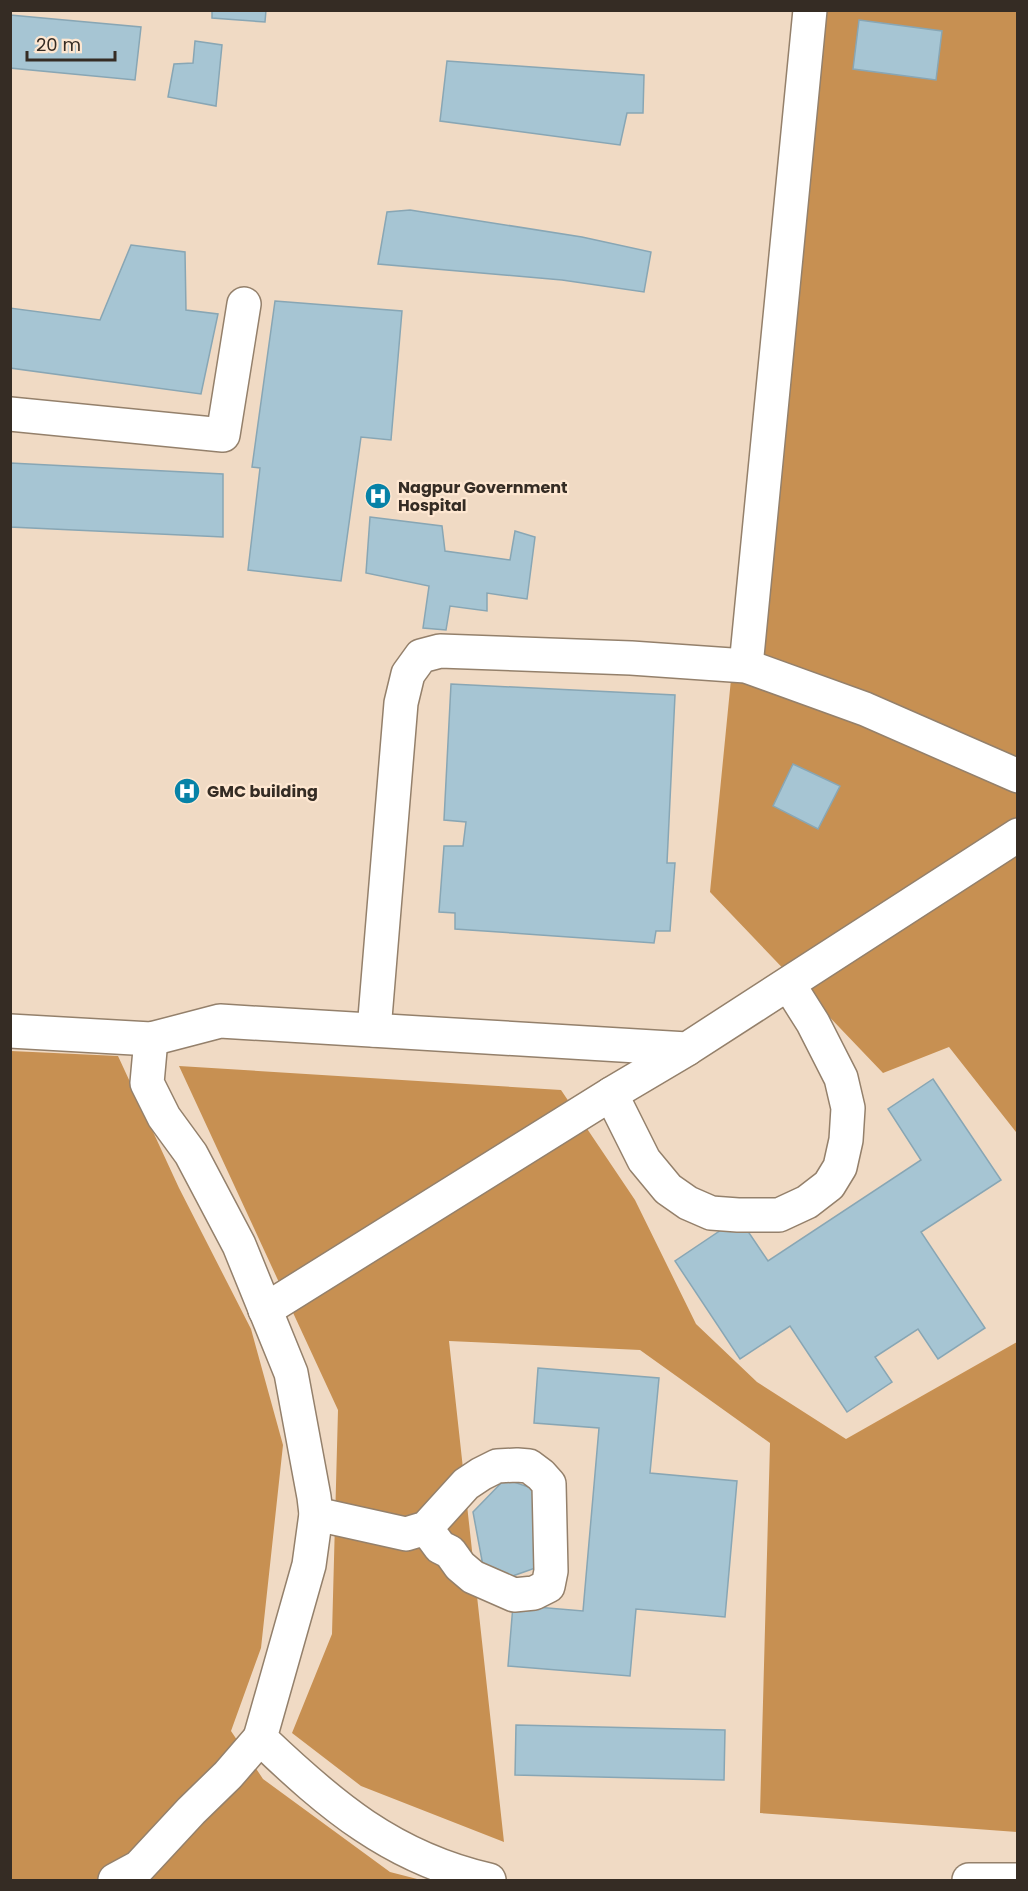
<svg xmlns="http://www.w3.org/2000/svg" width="1028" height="1891" viewBox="0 0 1028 1891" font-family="Poppins,sans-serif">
	<rect width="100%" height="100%" fill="#f0dac4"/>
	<g fill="#c79052">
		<polygon points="797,11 1017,11 1017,1130 1016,1132 949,1047 883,1073 710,892"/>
		<polygon points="11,1051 118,1056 179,1188 251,1329 283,1445 261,1648 231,1731 263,1779 390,1872 421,1880 11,1880"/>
		<polygon points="179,1066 561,1090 635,1200 696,1324 757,1382 846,1439 1017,1342 1017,1832 760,1813 770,1443 640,1350 449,1341 504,1842 361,1786 292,1733 332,1634 338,1410"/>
	</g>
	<g fill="#a6c5d3" stroke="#88a6b4" stroke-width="1.5">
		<polygon points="212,10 266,10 265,22 212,18"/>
		<polygon points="10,15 141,27 135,80 10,68"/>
		<polygon points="859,20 942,31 936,80 853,69"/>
		<polygon points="195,41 222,45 216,106 168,97 174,64 193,63"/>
		<polygon points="447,61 644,75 643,113 627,113 620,145 440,121"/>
		<polygon points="410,210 582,237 651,252 644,292 562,280 378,264 387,212"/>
		<polygon points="131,245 185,252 186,310 218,314 201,394 10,368 10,308 100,320"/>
		<polygon points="275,301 402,311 391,440 361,437 341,581 248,570 260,468 252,467"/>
		<polygon points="10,463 223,474 223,537 10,527"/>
		<polygon points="370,517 442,526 445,551 510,560 515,531 535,537 527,599 487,593 487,611 450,606 446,630 423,628 429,586 366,573"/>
		<polygon points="451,684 675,695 667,863 675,863 670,931 656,931 654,943 455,929 455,913 439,912 444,846 463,846 466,822 444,820"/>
		<polygon points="793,764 840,786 818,829 773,806"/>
		<polygon points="933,1079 1001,1180 921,1232 985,1328 938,1359 918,1329 875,1357 892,1382 847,1412 790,1326 740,1359 675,1261 739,1218 768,1261 921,1160 888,1109"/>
		<polygon points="538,1368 659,1378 650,1473 737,1481 725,1617 636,1609 630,1676 508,1666 513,1605 583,1611 599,1428 534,1423"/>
		<polygon points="505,1479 540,1491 541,1566 507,1578 483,1566 473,1512"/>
		<polygon points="516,1725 725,1730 724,1780 515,1775"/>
	</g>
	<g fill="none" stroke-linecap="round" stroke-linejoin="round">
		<defs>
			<g id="minor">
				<polyline points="10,414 223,435 244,304"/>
				<polyline points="746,666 810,10"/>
				<polyline points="374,1030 401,703 408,674 421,656 440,651 631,658 746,666 865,709 1018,776"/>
				<polyline points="10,1031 151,1039 220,1021 687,1049 1018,835"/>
				<path d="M151,1039L147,1083L164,1117L191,1154L239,1245L291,1373L314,1497L316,1514L309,1565L260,1738C330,1805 392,1858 489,1880"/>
				<polyline points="611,1094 644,1160 668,1189 688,1203 711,1213 738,1215 779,1215 807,1202 829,1185 840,1167 846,1140 848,1108 841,1078 813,1023 789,985"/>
				<polyline points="265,1310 611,1094 687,1049"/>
				<polyline points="316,1514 406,1534 426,1528 466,1484 481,1474 497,1466 517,1465 529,1466 541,1475 549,1484 551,1571 548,1586 534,1593 514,1595 473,1577 460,1566 450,1552 440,1547 426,1528"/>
				<polyline points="115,1880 139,1867 191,1811 228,1775 260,1738"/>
				<polyline points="969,1880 1018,1880"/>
			</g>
		</defs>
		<use href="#minor" stroke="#94806b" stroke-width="36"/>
		<use href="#minor" stroke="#fff" stroke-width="33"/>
	</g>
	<defs>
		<symbol id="hospital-disc" viewBox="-11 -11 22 22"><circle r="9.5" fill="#0782a7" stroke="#fee7d1"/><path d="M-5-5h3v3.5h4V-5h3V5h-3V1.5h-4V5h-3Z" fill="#fff"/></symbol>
	</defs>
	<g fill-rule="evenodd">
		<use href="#hospital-disc" x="363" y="481" width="30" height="30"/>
		<use href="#hospital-disc" x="172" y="776" width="30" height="30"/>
	</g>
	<g text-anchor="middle" stroke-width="4.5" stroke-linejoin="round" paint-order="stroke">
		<g font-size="16" font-weight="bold" fill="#352c24" stroke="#fee7d1" text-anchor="start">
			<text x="398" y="493">Nagpur Government<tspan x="398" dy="18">Hospital</tspan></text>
			<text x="207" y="797">GMC building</text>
		</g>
	</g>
	<rect width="1028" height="1891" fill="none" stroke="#352c24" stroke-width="24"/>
	<path d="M27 51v9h88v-9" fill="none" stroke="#352c24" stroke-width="3"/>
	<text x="36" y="51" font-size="18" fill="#352c24" stroke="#fee7d1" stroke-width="4.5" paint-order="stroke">20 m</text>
</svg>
